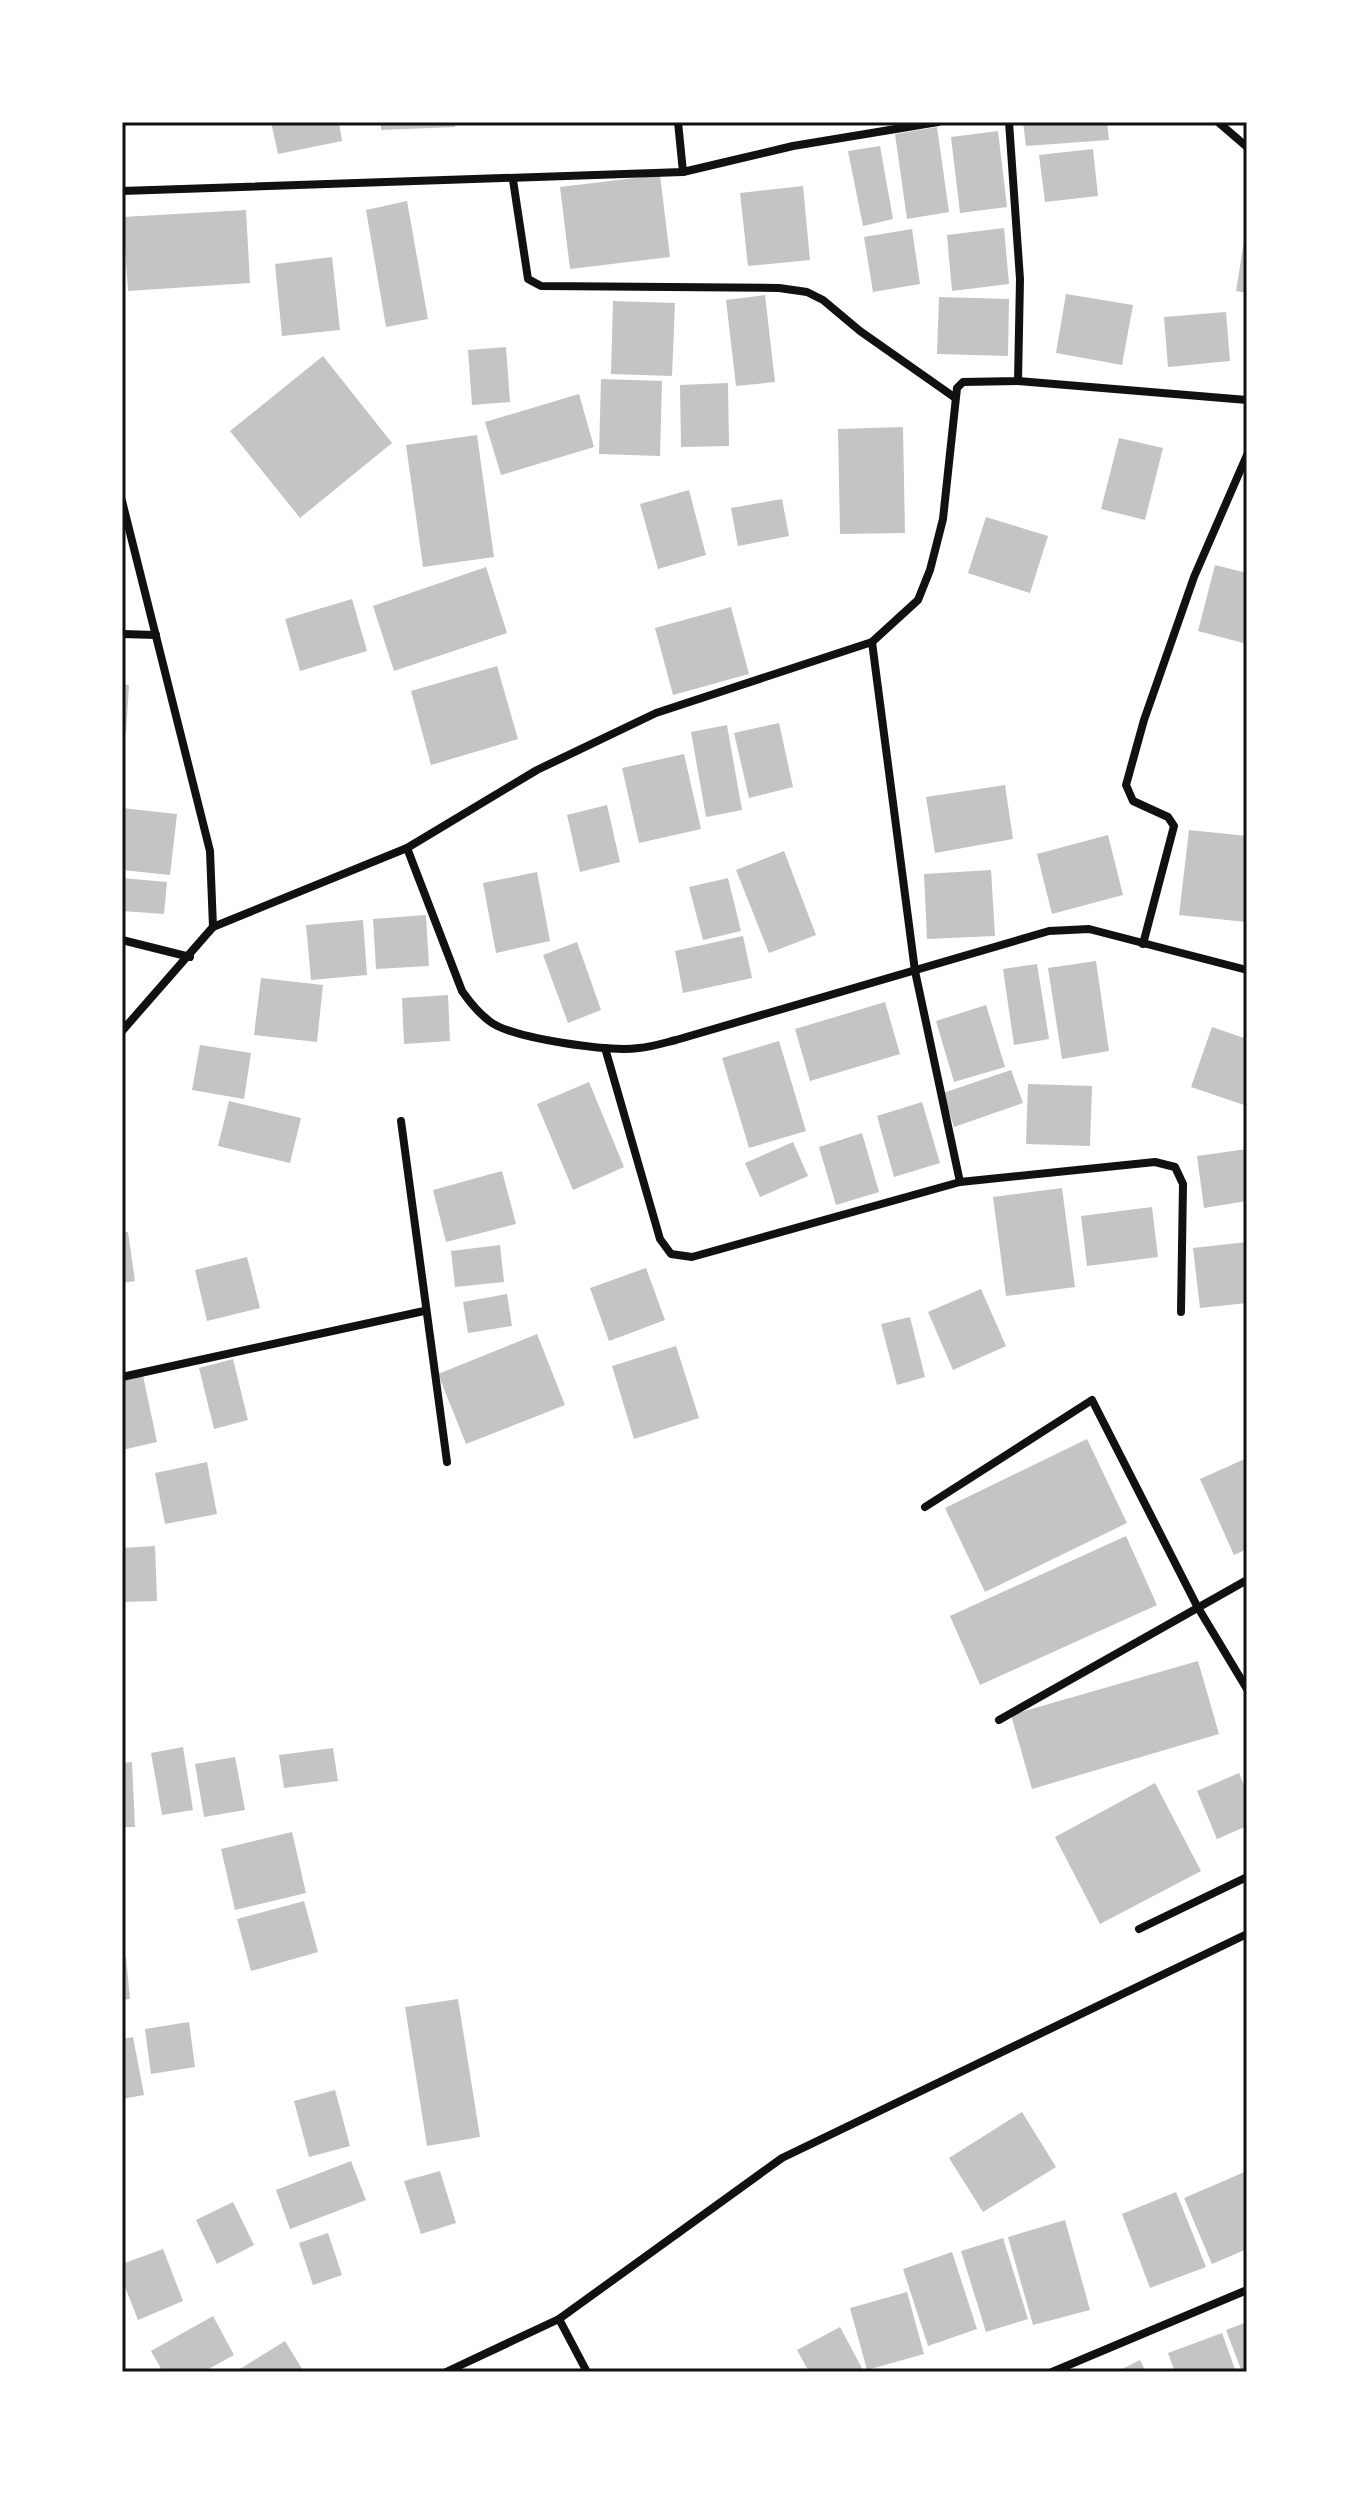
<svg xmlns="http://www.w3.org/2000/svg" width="1369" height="2494" viewBox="0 0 1369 2494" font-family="'Source Serif 4',serif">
	<rect width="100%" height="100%" fill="#fff"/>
	<g fill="#c4c4c4">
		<polygon points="271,122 339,122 342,141 278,154"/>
		<polygon points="381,122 455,122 455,127 381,130"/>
		<polygon points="1023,122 1107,122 1109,140 1026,146"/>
		<polygon points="937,127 949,212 907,219 895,134"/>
		<polygon points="998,131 1007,207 960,213 951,137"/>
		<polygon points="880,146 893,219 863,226 848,151"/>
		<polygon points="1093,149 1098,196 1045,202 1039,155"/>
		<polygon points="660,175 670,257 570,269 560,187"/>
		<polygon points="803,186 810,260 748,266 740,193"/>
		<polygon points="407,201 428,319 386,327 366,210"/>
		<polygon points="246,210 250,283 128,291 123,217"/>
		<polygon points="1004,228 1009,284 952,291 947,235"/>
		<polygon points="912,229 920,284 873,292 864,237"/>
		<polygon points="1245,235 1247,235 1247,293 1236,291"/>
		<polygon points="332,257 340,330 282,336 275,264"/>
		<polygon points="1066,294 1133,305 1122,365 1056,353"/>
		<polygon points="765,295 775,382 736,386 726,300"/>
		<polygon points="939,297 1009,299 1008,356 937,354"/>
		<polygon points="613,301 675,303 672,376 611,374"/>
		<polygon points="1226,312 1230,361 1168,367 1164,317"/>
		<polygon points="506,347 510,402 472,405 468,350"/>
		<polygon points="323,356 392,443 300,518 230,431"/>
		<polygon points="601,379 662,381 660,456 599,454"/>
		<polygon points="728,383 729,446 681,447 680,385"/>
		<polygon points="579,394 594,447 501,475 485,422"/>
		<polygon points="903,427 905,533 840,534 838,429"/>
		<polygon points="477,435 494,557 423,567 406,445"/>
		<polygon points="1119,438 1163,448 1145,520 1101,509"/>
		<polygon points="689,490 706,555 658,569 640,504"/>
		<polygon points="782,499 789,536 738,546 731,508"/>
		<polygon points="986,517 1048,536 1030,593 968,573"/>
		<polygon points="1215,565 1247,573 1247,644 1198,631"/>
		<polygon points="486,567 507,633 394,671 373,606"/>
		<polygon points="352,599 367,651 300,671 285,619"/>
		<polygon points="731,607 749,674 673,695 655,628"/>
		<polygon points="497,666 518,739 431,765 411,691"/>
		<polygon points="122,684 129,685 126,733 122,733"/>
		<polygon points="779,723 793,787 749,798 734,733"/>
		<polygon points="727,725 742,810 706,817 691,732"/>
		<polygon points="684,754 701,829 639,843 622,768"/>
		<polygon points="1005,785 1013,839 935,853 926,797"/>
		<polygon points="607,805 620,862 580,872 567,815"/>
		<polygon points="122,808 177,814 170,875 122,870"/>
		<polygon points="1189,830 1247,836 1246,922 1179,915"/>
		<polygon points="1108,835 1123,895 1052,914 1037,854"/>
		<polygon points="784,851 816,935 769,953 736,870"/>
		<polygon points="991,870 995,936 927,939 924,874"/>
		<polygon points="537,872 550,941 496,953 483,883"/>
		<polygon points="122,878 167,882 164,914 122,911"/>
		<polygon points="728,878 741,931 703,940 689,887"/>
		<polygon points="426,915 429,966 376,969 373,919"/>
		<polygon points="363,920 367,975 311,980 306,925"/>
		<polygon points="743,936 752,978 683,993 675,951"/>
		<polygon points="577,942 601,1010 568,1023 543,955"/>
		<polygon points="1096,961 1109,1051 1062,1059 1048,968"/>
		<polygon points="1037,964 1049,1039 1014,1045 1003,969"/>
		<polygon points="261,978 323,985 317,1042 254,1035"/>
		<polygon points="448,995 450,1041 404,1044 402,998"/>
		<polygon points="885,1002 900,1054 810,1081 795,1029"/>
		<polygon points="986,1005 1005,1067 954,1082 936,1021"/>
		<polygon points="1212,1027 1247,1039 1247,1106 1191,1087"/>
		<polygon points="779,1041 806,1131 749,1148 722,1058"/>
		<polygon points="200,1045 251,1053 244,1099 192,1090"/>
		<polygon points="1011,1070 1023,1103 954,1127 943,1093"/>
		<polygon points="589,1082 624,1167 573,1190 537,1104"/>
		<polygon points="1028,1084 1092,1086 1090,1146 1026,1144"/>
		<polygon points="229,1101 301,1118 290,1163 218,1146"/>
		<polygon points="922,1102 940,1163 894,1177 877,1116"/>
		<polygon points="862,1133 879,1192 836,1205 819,1147"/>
		<polygon points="793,1142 808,1176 760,1197 745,1163"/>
		<polygon points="1247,1149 1247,1201 1204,1208 1197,1156"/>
		<polygon points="502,1171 516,1224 446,1242 433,1190"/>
		<polygon points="1062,1188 1075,1287 1006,1296 993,1197"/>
		<polygon points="1152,1207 1158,1257 1087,1266 1081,1216"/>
		<polygon points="128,1232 135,1281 122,1283 122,1233"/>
		<polygon points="1247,1242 1247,1303 1200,1308 1193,1248"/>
		<polygon points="500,1245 504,1282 455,1287 451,1251"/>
		<polygon points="247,1257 260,1308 207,1321 195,1270"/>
		<polygon points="646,1268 665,1320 609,1341 590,1288"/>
		<polygon points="981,1289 1006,1346 953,1370 928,1312"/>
		<polygon points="507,1294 512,1326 468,1333 463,1302"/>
		<polygon points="910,1317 925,1377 897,1385 881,1324"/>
		<polygon points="537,1334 565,1405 466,1444 438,1374"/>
		<polygon points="676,1346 699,1418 634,1439 612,1366"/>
		<polygon points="233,1359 248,1420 214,1429 199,1368"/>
		<polygon points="143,1376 157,1442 122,1450 122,1381"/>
		<polygon points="1087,1439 1127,1523 985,1592 945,1508"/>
		<polygon points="1247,1458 1247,1549 1234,1555 1200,1479"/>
		<polygon points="207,1462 217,1514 165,1524 155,1473"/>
		<polygon points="1126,1536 1157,1605 980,1685 950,1616"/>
		<polygon points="155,1546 157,1601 122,1602 122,1548"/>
		<polygon points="1198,1661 1219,1734 1032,1789 1011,1715"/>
		<polygon points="183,1747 193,1810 162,1815 151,1753"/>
		<polygon points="333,1748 338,1781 284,1788 279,1755"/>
		<polygon points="235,1757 245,1810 204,1817 195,1764"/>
		<polygon points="132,1762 135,1827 122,1827 122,1763"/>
		<polygon points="1239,1773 1247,1793 1247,1826 1217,1839 1197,1791"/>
		<polygon points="1155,1783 1201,1871 1100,1924 1055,1837"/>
		<polygon points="292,1832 306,1893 235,1910 221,1849"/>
		<polygon points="304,1901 318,1952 251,1971 237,1919"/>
		<polygon points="122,1957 126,1957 130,1999 122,2000"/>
		<polygon points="458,1999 480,2137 427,2146 405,2007"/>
		<polygon points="189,2022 195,2067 151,2074 145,2029"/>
		<polygon points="133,2037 144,2095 122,2099 122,2039"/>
		<polygon points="335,2090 350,2146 309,2157 294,2101"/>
		<polygon points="1022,2112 1056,2167 983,2212 949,2158"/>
		<polygon points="351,2161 366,2200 290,2229 276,2190"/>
		<polygon points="440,2171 456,2223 421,2234 404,2181"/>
		<polygon points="1247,2171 1247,2249 1212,2264 1184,2198"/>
		<polygon points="1176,2192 1206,2267 1150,2288 1122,2214"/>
		<polygon points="233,2202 254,2245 217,2264 196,2220"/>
		<polygon points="1065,2220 1090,2310 1033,2325 1008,2237"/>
		<polygon points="328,2233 342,2275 313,2285 299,2243"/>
		<polygon points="1003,2238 1028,2319 986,2332 961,2251"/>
		<polygon points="163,2249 183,2301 138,2320 122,2279 122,2264"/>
		<polygon points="952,2252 977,2329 928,2346 903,2269"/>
		<polygon points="907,2292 924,2354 867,2370 850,2308"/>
		<polygon points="213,2316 234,2355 203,2372 163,2372 151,2351"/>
		<polygon points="1247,2322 1247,2372 1242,2372 1226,2330"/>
		<polygon points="840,2327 864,2372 809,2372 797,2350"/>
		<polygon points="1222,2333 1236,2372 1175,2372 1168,2353"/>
		<polygon points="285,2341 304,2372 235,2372"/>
		<polygon points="1140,2360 1146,2372 1116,2372"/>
	</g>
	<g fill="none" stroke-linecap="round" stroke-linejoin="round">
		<g stroke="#111" stroke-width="8">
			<polyline points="678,122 683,172"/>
			<polyline points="1218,122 1247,147"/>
			<polyline points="513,180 528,279 541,286 779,288 807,292 823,300 860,331 954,397"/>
			<polyline points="122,191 683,172 793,146 938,122"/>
			<polyline points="1018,381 1247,400"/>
			<polyline points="122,501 210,851 213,927 122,1031"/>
			<polyline points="122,634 156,635"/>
			<polyline points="872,642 915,971 960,1182"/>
			<path d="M407,848L462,991C471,1004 479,1014 492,1023C517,1039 609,1052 639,1048C651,1047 664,1043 676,1040L1049,931L1089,929L1247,970"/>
			<polyline points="213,927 407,848 537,770 656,713 872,642 918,600 930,570 943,519 957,388 963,382 1018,381 1020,279 1009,122"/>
			<polyline points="122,940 190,957"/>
			<polyline points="1143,944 1174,826 1168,817 1133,801 1126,785 1144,720 1194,577 1247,455"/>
			<polyline points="605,1048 660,1239 671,1254 692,1257 960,1182 1155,1162 1175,1167 1183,1184 1181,1312"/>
			<polyline points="401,1121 447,1462"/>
			<polyline points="122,1377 424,1311"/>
			<polyline points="925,1507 1092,1400 1197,1606 1247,1689"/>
			<polyline points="999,1720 1247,1580"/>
			<polyline points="1139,1929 1247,1877"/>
			<polyline points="559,2319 587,2372"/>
			<polyline points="446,2372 559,2319 782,2158 1247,1934"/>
			<polyline points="1052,2372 1247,2290"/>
		</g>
	</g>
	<rect width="1369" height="2494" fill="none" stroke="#ffffff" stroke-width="248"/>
	<rect x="124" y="124" width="1121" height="2246" fill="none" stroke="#111" stroke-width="3"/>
</svg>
